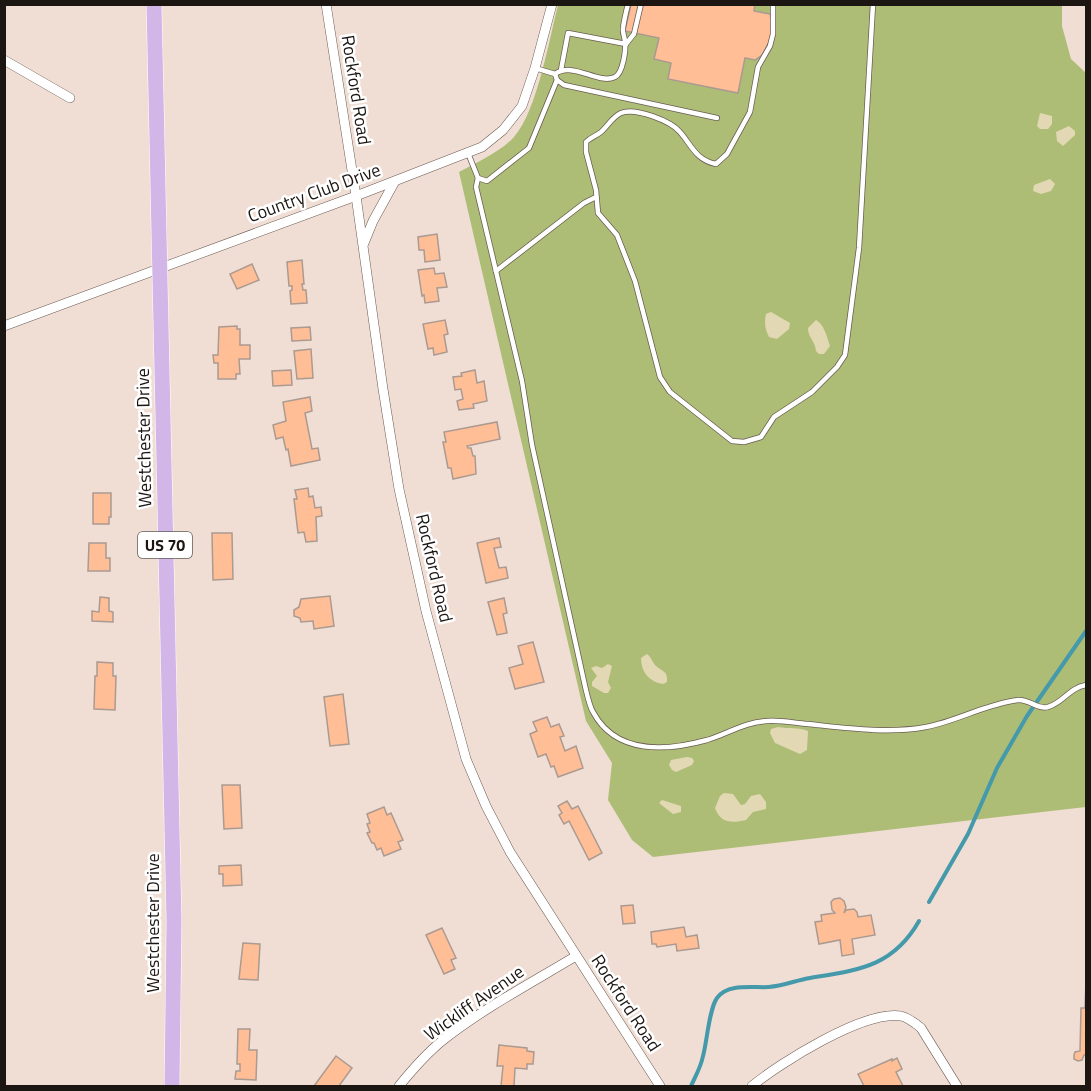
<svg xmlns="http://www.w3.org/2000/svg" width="1091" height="1091" viewBox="0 0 1091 1091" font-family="'Titillium Web',sans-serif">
	<rect width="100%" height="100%" fill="#f0ded4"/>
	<path fill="#adbd76" d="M558,5H1062V26L1071,59L1086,73V807L653,857L632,840L608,800L612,763L586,721L459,172C477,162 500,152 514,137C537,111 549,40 558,5Z"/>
	<g fill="#e2d8b3">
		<polygon points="1040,113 1052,116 1052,124 1048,129 1040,129 1037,126"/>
		<polygon points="1069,126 1075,131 1075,135 1063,146 1057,141 1056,132"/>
		<polygon points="1050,179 1055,184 1051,191 1041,194 1033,191 1034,185"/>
		<path d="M771,312L790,323L789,329L777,339L769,337C765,329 764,323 766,314Z"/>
		<path d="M816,320C824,324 827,337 830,346L824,354H819L816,351C815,340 808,338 808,328Z"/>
		<path d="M647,654C652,658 652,662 656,666C663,672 668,671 667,682L663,684C649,682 641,672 641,658Z"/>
		<polygon points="608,664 612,666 608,682 611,688 608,693 604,693 592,686 592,682 597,676 591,668 596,666 602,668"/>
		<path d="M778,727C788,729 799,727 808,731L807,750L800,754L775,743L770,733L771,729Z"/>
		<polygon points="687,757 692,758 694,761 692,765 676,772 672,770 669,765 671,760"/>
		<path d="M724,793L733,794L741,805L745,804L751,796L760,794L766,802V809L753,812L746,820C732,823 721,824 715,808L720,796Z"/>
		<polygon points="662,800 681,806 681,812 673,814 659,803"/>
	</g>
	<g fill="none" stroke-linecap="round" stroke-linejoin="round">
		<g stroke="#4499ab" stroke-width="4">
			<polyline points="929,902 968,834 997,768 1027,716 1086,631"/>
			<path d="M691,1086C695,1077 701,1067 703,1056C707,1042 709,1009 717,998C728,983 753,988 769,987C783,986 797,980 810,978C858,970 893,967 919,921"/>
		</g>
	</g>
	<g fill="#ffbe96" stroke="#ab9a91" stroke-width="1.5">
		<polygon points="631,4 755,4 754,11 770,14 772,27 770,40 762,55 755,60 745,58 738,93 668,79 671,63 654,59 659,38 625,31"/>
		<polygon points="437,234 440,260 425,262 424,250 419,250 418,237"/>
		<polygon points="302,260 304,284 302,284 303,290 306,290 307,303 291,304 290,291 292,290 292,286 289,286 287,262"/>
		<polygon points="252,264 259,280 237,289 230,274"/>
		<polygon points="434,268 435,274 444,273 447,287 437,288 439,301 425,303 424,295 422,296 418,270"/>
		<polygon points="445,320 448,334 444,335 447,352 434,355 433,348 428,349 423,324"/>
		<polygon points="237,326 237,329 240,329 240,345 250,345 250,359 239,359 240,374 236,374 236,379 218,379 218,363 214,363 213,355 218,355 219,327"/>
		<polygon points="310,327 311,340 292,341 291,328"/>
		<polygon points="311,349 313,378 297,379 294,351"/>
		<polygon points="291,370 292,385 273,386 272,371"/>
		<polygon points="475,370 477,383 484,381 487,401 473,404 474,408 459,410 457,401 463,399 461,389 455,390 453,377 462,376 461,373"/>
		<polygon points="310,397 312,411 305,413 312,449 318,448 320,460 291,466 288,449 286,450 283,437 276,439 273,425 286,421 283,402"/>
		<polygon points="497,422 500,439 467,446 468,448 471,448 473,456 475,456 476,474 453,479 451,468 448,468 443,442 446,442 444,432"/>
		<polygon points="308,488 309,497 313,496 315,508 321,507 322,516 316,517 317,541 306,542 304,532 298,533 294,499 297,499 295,490"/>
		<polygon points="93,493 111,493 111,517 109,517 109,524 93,524"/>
		<polygon points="212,533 232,533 233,579 213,580"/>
		<polygon points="499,538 501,547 494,548 499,568 506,567 508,578 486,583 477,543"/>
		<polygon points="89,543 106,543 106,558 110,558 110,571 88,571"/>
		<polygon points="330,596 334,626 314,629 313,621 301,622 300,618 294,616 294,610 299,607 301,599"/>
		<polygon points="100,597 109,598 109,611 113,612 113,622 92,621 92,611 99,612"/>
		<polygon points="504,598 507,613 503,614 507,633 497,635 488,602"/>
		<polygon points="533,642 544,682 515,689 509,668 523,664 518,646"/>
		<polygon points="97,662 113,663 113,676 116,676 115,710 94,709 95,676 97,676"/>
		<polygon points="343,694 349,744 330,746 324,697"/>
		<polygon points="547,717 551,727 559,724 564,736 560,737 565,751 576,746 583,768 558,777 554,766 551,767 546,754 538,757 530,734 537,731 533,722"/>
		<polygon points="222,785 240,785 242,828 224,829"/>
		<polygon points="567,801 572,809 578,806 602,853 589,860 569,821 564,824 559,815 562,813 558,806"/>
		<polygon points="384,807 387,815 391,813 403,840 398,842 401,849 384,856 381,848 377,850 374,843 372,843 367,833 370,832 367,824 370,823 367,814"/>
		<polygon points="241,865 242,885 223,886 223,874 219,874 219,866"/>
		<polygon points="840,898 844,901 846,907 844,913 846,910 854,909 857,912 858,917 871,915 875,935 852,939 854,954 842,956 840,940 819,944 815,922 822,921 821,915 835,913 832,910 831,902 834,899"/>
		<polygon points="633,905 635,923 623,924 621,906"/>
		<polygon points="684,927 686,937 697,935 699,948 677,951 676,944 657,947 656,944 652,944 651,932"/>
		<polygon points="442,928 456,958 451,960 455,969 444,974 426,935"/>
		<polygon points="243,943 260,944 258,980 239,979"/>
		<polygon points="1086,980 1086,1055 1084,1055 1082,1060 1078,1061 1074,1059 1074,1055 1075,1052 1080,1051 1081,1008 1085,1008"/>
		<polygon points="238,1029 250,1029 249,1050 257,1050 256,1080 235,1079 236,1071 240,1071 240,1064 237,1064"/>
		<polygon points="499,1045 527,1048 527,1051 534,1052 533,1064 527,1064 527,1069 515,1068 514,1086 501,1086 503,1066 497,1066"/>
		<polygon points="336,1056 352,1068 339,1086 314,1086"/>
		<polygon points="897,1058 902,1069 896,1072 903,1086 864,1086 858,1074 892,1059 892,1061"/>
	</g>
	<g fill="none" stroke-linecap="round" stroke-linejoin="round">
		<defs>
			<g id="service">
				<path d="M773,4V34L770,46L758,67L750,112L727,154L716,164C696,160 692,146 680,132C671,121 635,107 621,113C612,117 608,126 601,132C596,136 591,137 586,142V152L596,190L598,213L617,235L635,281L660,377L670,392L732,441L744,442L761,437L774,417L812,392L837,367L845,355L859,248L873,4"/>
				<polyline points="626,44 634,34 641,4"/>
				<polyline points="561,70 568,33 626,44"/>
				<path d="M555,74C573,61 598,85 615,77C623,73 626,50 625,42C625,37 622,33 623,28C624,20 626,12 628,4"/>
				<polyline points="557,80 564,85 717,118"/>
				<polyline points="468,153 478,178 487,181 529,148 557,80 555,74 535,68"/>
				<path d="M478,178L476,187L522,381L532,445L585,686C587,694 589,705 593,712C616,755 667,751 707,740C727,734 745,722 767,721C780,720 795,723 808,724C846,728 888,734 926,727C957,721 986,704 1018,700C1029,699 1038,710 1048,707C1063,703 1069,688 1086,685"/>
				<polyline points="496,271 584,203 596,197"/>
			</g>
			<g id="minor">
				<polyline points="326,4 356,196 383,389 399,489 426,611 466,759 486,806 510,852 660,1086"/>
				<polyline points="4,60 70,98"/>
				<polyline points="364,243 373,221 395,181"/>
				<polyline points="4,326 356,196 482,147 503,130 522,106 535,68 552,4"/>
				<path d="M399,1086C412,1070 427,1053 443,1040C484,1008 531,983 576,956"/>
				<path d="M752,1086C780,1063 864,1010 901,1016C909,1018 915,1023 921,1028L957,1086"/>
			</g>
			<polyline id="primary" points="154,4 174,921 172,1086"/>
		</defs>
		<use href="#service" stroke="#6a5b52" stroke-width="6"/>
		<use href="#minor" stroke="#6a5b52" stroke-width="10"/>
		<use href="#primary" stroke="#fff" stroke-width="16"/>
		<use href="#service" stroke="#fff" stroke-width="4.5"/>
		<use href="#minor" stroke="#fff" stroke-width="9"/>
		<use href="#primary" stroke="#d3b6e8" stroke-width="15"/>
	</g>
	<g text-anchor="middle" stroke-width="5" stroke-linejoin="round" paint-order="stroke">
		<rect fill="#fff" stroke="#605c5a" stroke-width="1.5" x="138" y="532" width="54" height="26" rx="4.5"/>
		<g font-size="16" font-weight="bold" fill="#1c1613">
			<text x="165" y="551">US 70</text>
		</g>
		<g font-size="18" fill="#1c1613" stroke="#fff">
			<text transform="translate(356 90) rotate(81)" y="6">Rockford Road</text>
			<text transform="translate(314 193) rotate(-20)" y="6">Country Club Drive</text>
			<text transform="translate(144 438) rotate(-91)" y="6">Westchester Drive</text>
			<text transform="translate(434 568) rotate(77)" y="6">Rockford Road</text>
			<text transform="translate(153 923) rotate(-90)" y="6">Westchester Drive</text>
			<text transform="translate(474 1003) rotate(-35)" y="6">Wickliff Avenue</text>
			<text transform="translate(626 1003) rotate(57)" y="6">Rockford Road</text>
		</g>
	</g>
	<rect width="1091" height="1091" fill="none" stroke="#1c1613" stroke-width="12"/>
</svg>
